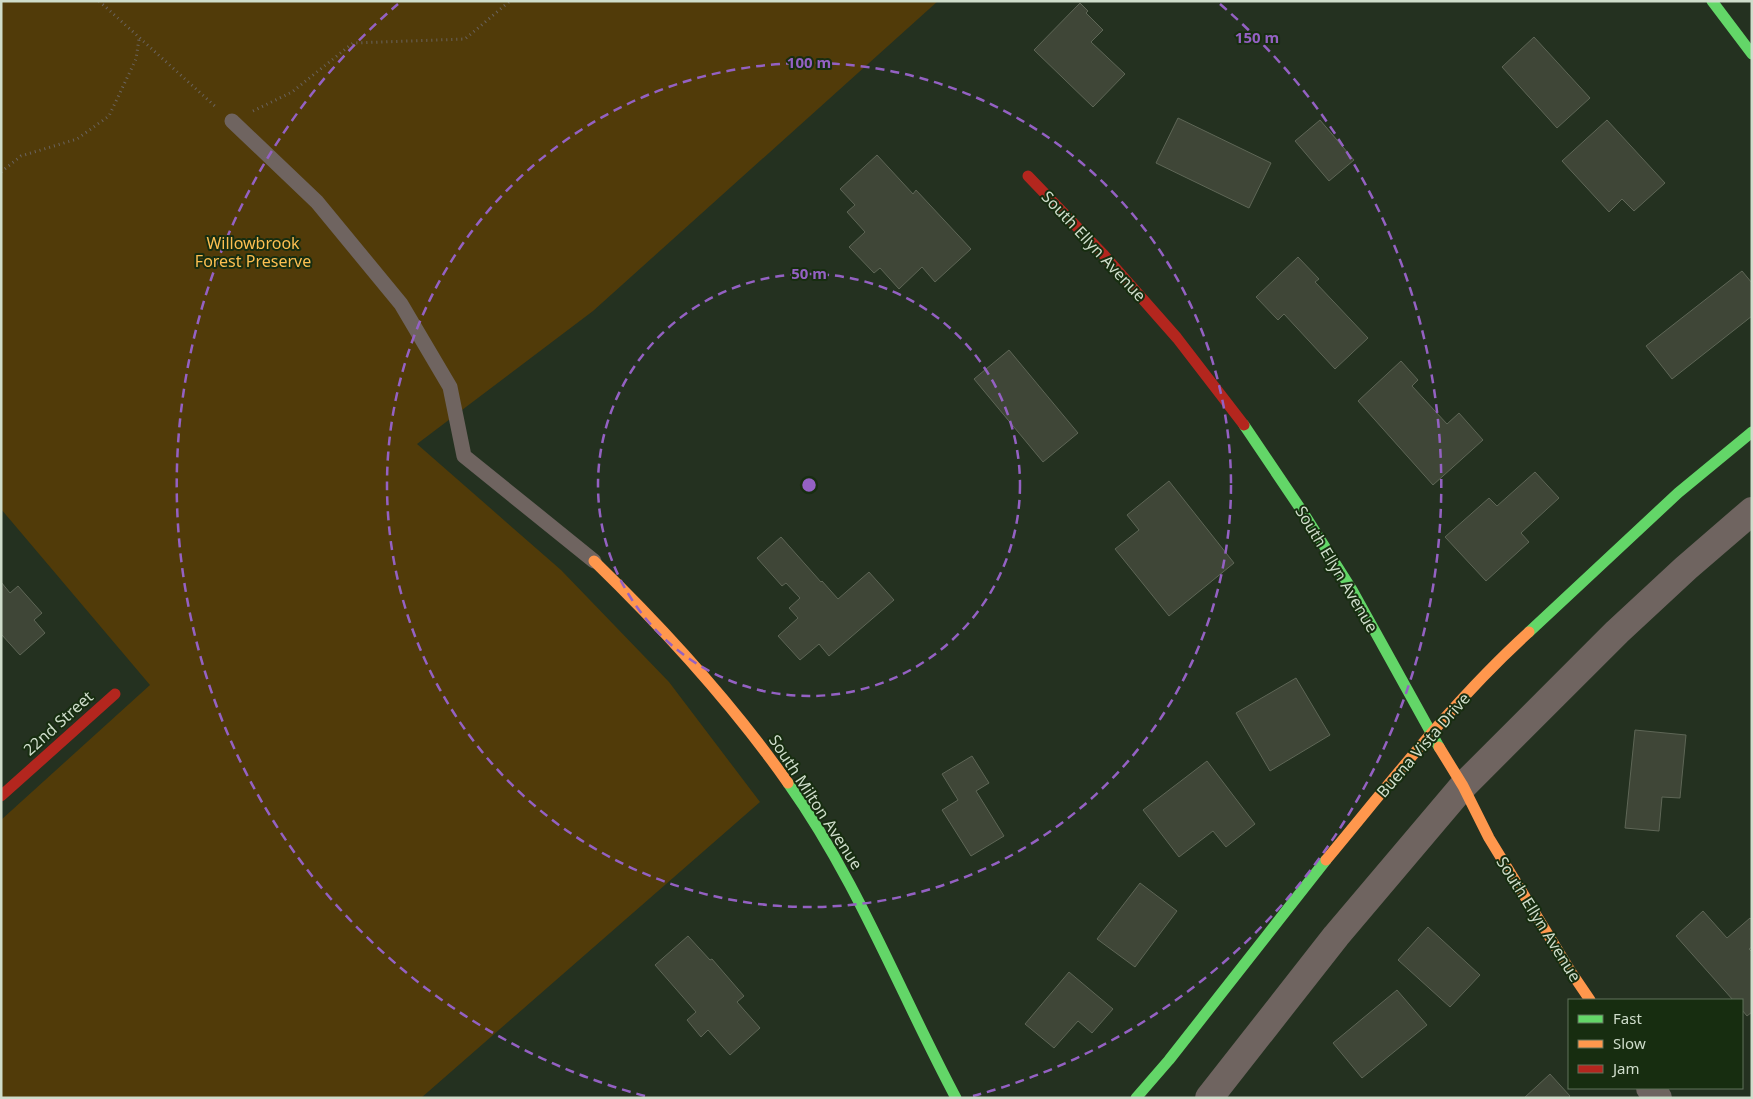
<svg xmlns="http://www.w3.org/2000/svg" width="1753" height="1099" viewBox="0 0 1753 1099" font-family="'Noto Sans',sans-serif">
	<rect width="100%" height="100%" fill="#243120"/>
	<polygon fill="#513b09" points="1,1 938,1 593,311 417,444 561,570 669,682 760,802 421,1098 1,1098 1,820 150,685 1,509"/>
	<g fill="#3f4637" stroke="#5e6656">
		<polygon points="1080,3 1088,11 1086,13 1103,30 1091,42 1125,74 1093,107 1034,50"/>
		<polygon points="1534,37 1590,98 1557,128 1502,67"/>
		<polygon points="1178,118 1271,163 1249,208 1156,163"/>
		<polygon points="1320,120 1354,160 1329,181 1295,141"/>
		<polygon points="1607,120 1665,183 1634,211 1622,199 1609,212 1562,161"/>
		<polygon points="877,155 913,194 916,190 971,249 935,282 922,267 899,289 880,268 874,273 849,247 865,232 847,212 855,205 840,189"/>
		<polygon points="1298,257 1319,279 1315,282 1368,338 1335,369 1284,314 1278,320 1256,297"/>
		<polygon points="1742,271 1752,283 1752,316 1672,379 1646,346"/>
		<polygon points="1009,350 1078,433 1043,462 974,379"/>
		<polygon points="1401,361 1418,380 1412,386 1447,424 1459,413 1483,440 1433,485 1358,401"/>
		<polygon points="1535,472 1559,498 1521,533 1529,542 1486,581 1445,537 1489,498 1497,506"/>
		<polygon points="1169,481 1234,563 1169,616 1115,549 1139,530 1127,515"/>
		<polygon points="781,537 821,582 822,581 838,599 869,572 894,600 829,656 819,644 800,660 778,636 798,618 789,608 800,598 786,583 782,586 757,558"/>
		<polygon points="1,582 10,593 18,586 42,613 34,620 45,633 20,655 1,634"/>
		<polygon points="1296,678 1330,735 1270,771 1236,713"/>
		<polygon points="1635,730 1686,735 1680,798 1662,797 1659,831 1625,828"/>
		<polygon points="972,756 989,783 976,791 1004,836 971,856 942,810 958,800 942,774"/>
		<polygon points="1207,761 1255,824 1226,847 1213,831 1179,857 1143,810"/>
		<polygon points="1140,883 1177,911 1135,967 1097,939"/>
		<polygon points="1703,911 1727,938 1750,918 1752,920 1752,947 1749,949 1752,952 1752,1012 1747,1016 1742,1010 1742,1000 1733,1000 1676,936"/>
		<polygon points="1428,927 1480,975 1450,1007 1398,960"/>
		<polygon points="688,936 710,960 712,959 744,996 737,1002 760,1028 730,1055 708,1030 701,1037 687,1020 696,1012 655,965"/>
		<polygon points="1069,972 1113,1009 1092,1033 1078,1021 1054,1048 1025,1024"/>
		<polygon points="1397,990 1427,1025 1362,1078 1333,1043"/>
		<polygon points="1550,1074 1570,1096 1568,1098 1524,1098"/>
	</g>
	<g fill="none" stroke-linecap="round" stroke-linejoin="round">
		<g stroke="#6a635e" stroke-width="3" stroke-dasharray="1 4" stroke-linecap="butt">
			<polyline points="99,1 217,108"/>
			<polyline points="253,111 292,92 353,43 465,39 510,1"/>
			<polyline points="1,172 21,156 77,139 109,116 136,59 139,39"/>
		</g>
		<polyline stroke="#6f6460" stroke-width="15" points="232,121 317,202 401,304 450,387 464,456 594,561"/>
		<g stroke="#6f6460" stroke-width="28">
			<polyline points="1650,1088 1658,1098"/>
			<polyline points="1209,1098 1336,936 1463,786 1617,632 1686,568 1752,511"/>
		</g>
		<g stroke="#63d668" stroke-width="11">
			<polyline points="1712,1 1752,54"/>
			<polyline points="1244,425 1304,514 1352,590 1439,747"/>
			<polyline points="1529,632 1678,493 1752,432"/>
			<path d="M788,783C857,880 900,993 956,1098"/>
			<polyline points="1136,1098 1169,1060 1326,860"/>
		</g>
		<g stroke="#ff974d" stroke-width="11">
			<path d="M594,561C665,630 731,702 788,783"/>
			<polyline points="1439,747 1463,786 1489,838 1571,972 1590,1000"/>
			<path d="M1326,860C1391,782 1453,701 1529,632"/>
		</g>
		<g stroke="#b3261e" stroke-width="11">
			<polyline points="1028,176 1103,254 1177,338 1244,425"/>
			<polyline points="1,796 115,694"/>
		</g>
	</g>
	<g fill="none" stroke="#9461c3" stroke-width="2.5" stroke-dasharray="9 6">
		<circle cx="809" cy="485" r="211"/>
		<circle cx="809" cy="485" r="422"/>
		<path d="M645 1096A633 633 0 0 1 398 4M1220 4A633 633 0 0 1 973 1096"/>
	</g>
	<g text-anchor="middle" stroke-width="4" stroke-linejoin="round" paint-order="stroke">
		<g font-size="16" fill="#fdbf51" stroke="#172d10">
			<text x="253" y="249">Willowbrook<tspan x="253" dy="18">Forest Preserve</tspan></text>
		</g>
		<g font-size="16" fill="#cfddcb" stroke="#172d10">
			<text transform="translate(1094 246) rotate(47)" y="6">South Ellyn Avenue</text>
			<text transform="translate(1337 569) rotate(59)" y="6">South Ellyn Avenue</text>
			<text transform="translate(58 723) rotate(-42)" y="6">22nd Street</text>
			<text transform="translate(1423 745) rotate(-49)" y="6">Buena Vista Drive</text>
			<text transform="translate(816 802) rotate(57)" y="6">South Milton Avenue</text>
			<text transform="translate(1539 919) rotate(58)" y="6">South Ellyn Avenue</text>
		</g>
	</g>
	<circle cx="809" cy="485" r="8" fill="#9461c3" stroke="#172d10" stroke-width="2.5"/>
	<g font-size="15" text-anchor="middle" font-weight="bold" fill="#9461c3" stroke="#172d10" stroke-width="4" stroke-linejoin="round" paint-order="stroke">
		<text x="1257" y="43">150 m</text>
		<text x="809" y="68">100 m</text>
		<text x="809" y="279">50 m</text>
	</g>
	<rect width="1753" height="1099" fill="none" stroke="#cfddcb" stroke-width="5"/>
	<rect x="1568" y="999" width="175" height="90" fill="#172d10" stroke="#61735b"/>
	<rect x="1578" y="1015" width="25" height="8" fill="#63d668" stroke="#61735b"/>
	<text x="1613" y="1024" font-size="15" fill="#cfddcb">Fast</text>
	<rect x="1578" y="1040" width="25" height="8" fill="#ff974d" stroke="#61735b"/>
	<text x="1613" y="1049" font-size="15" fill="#cfddcb">Slow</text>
	<rect x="1578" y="1065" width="25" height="8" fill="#b3261e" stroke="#61735b"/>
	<text x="1613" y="1074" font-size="15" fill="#cfddcb">Jam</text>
</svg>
